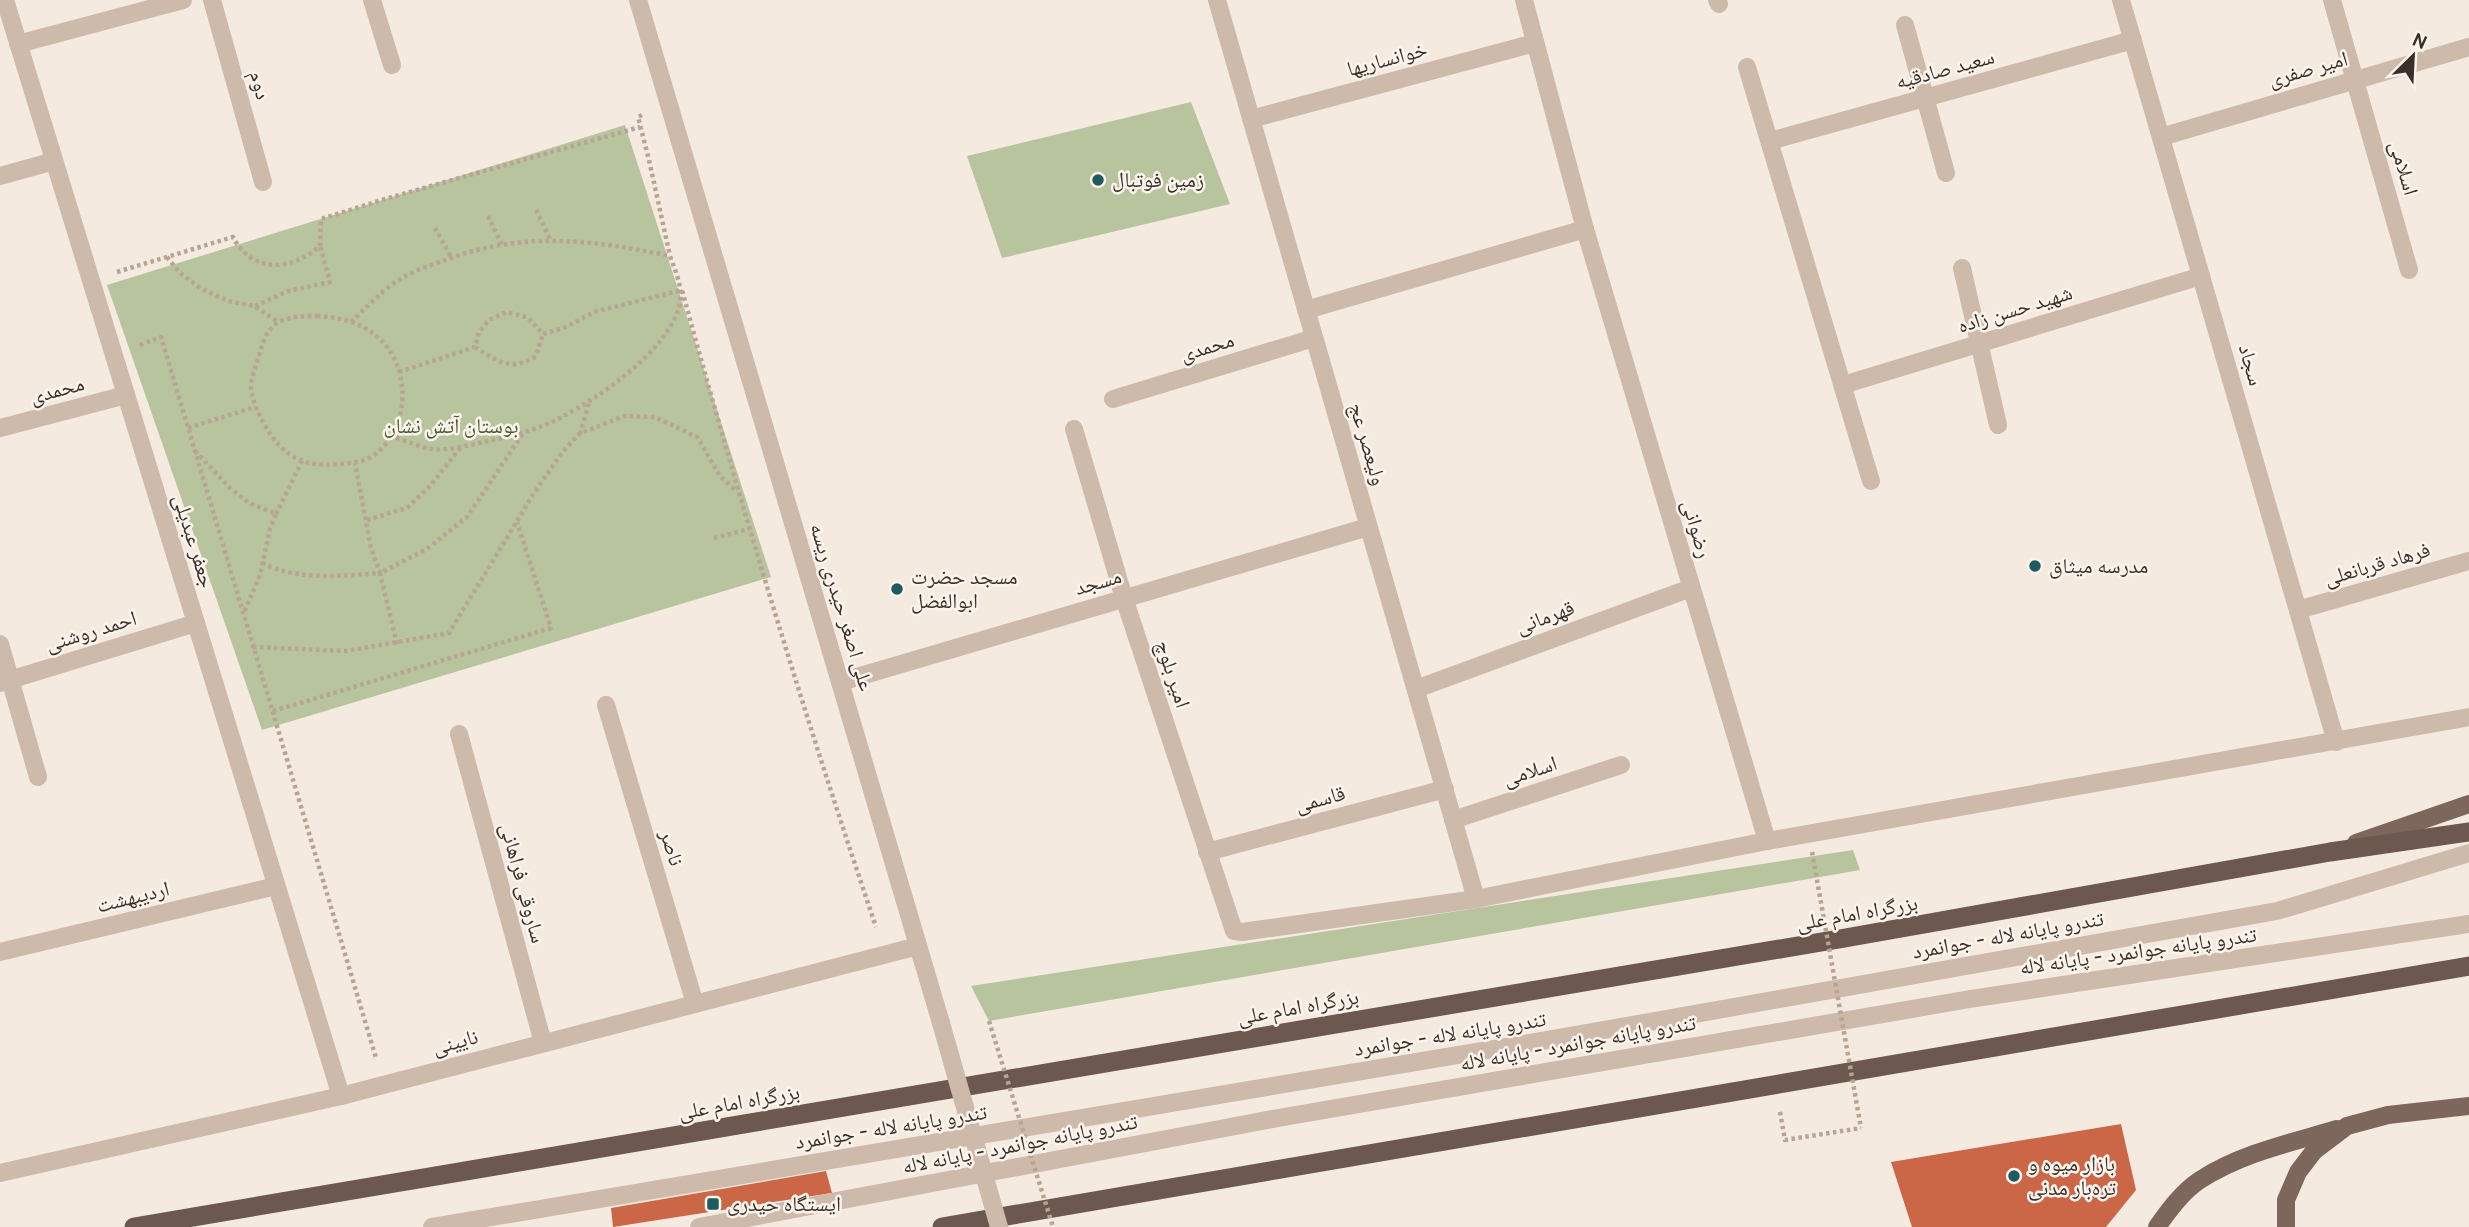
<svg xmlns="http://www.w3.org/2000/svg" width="2469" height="1227" viewBox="0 0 2469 1227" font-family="Cabin,'Noto Naskh Arabic',sans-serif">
	<rect width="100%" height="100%" fill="#f4eae0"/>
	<g fill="#b8c49e">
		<polygon points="1191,102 1230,204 1002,258 967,156"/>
		<polygon points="625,125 771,577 262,730 107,285"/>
		<polygon points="1853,850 1860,870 989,1021 971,986"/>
	</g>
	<g fill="#cb6647">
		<polygon points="2121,1124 2136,1190 2106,1227 1912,1227 1891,1162"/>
		<polygon points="826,1171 832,1193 613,1227 611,1208"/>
	</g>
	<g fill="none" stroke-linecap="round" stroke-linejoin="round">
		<g stroke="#b9a494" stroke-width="4.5" stroke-dasharray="3.5 3.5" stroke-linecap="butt">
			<polyline points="642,115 638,117 649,160 670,256"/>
			<polyline points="536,210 550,239"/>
			<polyline points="488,216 502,245"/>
			<polyline points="435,228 451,257"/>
			<polyline points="167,257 179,272 200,288 228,301 254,306 278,322"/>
			<path d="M117,272L233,237C252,274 292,271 320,246L321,219L385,199L640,127"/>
			<polyline points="255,306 288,291 330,282 320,246"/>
			<path d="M317,316C340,317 364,323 381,340C412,371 410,432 371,457C362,462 351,463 340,464C302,468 281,455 263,422C257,411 252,399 251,387C251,377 256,365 259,356C263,342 267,327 281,321C292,316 305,316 317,316Z"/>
			<path d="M351,322C366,308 381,291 399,280C414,270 432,265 448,259C524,231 593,240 670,256C676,273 684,289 679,307C666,352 600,397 560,418C535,431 507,437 479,443C465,446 446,451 432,449C419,447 404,440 391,436"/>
			<polyline points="140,345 161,337 376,1058"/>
			<path d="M475,347C498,362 511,372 536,356L543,334"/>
			<path d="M399,372L475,347L479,332L489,320L506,312L527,317L543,334L566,327L594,312L682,290C740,504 805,717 876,927"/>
			<polyline points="188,428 255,407"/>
			<polyline points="580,434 590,399"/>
			<polyline points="195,451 229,487 249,503 276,514 270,529 260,575 244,612"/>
			<polyline points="276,514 302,461"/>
			<polyline points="367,520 407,508 429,487 461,447"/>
			<polyline points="714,538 749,529"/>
			<path d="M262,563C298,581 342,576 380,573L371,548L355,463"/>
			<polyline points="397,644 380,573 427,549 467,517 524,432"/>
			<polyline points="253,647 346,651 449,633 534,493 561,454 579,434 624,416 655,417 697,437 720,476 736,491"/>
			<polyline points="273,711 551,628 517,522"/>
			<polyline points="1780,1112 1785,1140 1861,1128"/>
		</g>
		<g stroke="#cdbaaa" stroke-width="18">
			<polyline points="0,1173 341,1096"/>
			<polyline points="432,1227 1559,1038 2277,911 2469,853"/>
			<polyline points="699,1227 1278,1118 1970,999 2469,924"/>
		</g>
		<g stroke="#cdbaaa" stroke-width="18">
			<polyline points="5,0 341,1096 918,946"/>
			<polyline points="212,0 263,182"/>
			<polyline points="372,0 392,65"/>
			<polyline points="638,0 941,1023"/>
			<polyline points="1217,0 1476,899"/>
			<polyline points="1524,0 1585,229 1767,841"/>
			<polyline points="1717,0 1719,4"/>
			<polyline points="2121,0 2336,742"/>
			<polyline points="2332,0 2409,270"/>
			<polyline points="1905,25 1946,173"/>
			<polyline points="18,44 183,0"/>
			<polyline points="1747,67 1871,481"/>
			<polyline points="1251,119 1535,43"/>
			<polyline points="2161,137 2469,47"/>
			<polyline points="1770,141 2133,40"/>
			<polyline points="0,176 54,161"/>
			<polyline points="1962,268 1998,425"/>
			<polyline points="1306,310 1585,229"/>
			<polyline points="1843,385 2201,276"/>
			<polyline points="1113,399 1314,338"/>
			<polyline points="0,428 126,395"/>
			<polyline points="1074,429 1124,598 1234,931 1242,932 1476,899 1767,841 2469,717"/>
			<polyline points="2298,610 2469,561"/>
			<polyline points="0,644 38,777"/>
			<polyline points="840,682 1368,527"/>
			<polyline points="0,683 196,623"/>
			<polyline points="1416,689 1691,588"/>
			<polyline points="606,705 695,1004"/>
			<polyline points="459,734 543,1043"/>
			<polyline points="1453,820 1621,765"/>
			<polyline points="1207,852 1445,789"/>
			<polyline points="0,952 276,886"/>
		</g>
		<g stroke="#7d665b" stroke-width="18">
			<polyline points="2356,843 2469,804"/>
			<path d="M2157,1227C2169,1210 2183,1191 2200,1180C2242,1153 2290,1143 2337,1129"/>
			<polyline points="2286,1227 2286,1200 2298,1172 2314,1151 2347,1126 2388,1115 2469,1106"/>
		</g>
		<g stroke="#6c584e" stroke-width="19">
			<polyline points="134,1227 1845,938 2330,852 2469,832"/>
			<polyline points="942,1227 2469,966"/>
		</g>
		<g stroke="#b9a494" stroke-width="4.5" stroke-dasharray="3.5 3.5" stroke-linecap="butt">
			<polyline points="1812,852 1861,1128"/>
			<polyline points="989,1021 1053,1227"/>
		</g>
		<polyline stroke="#cdbaaa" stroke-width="18" points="941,1023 999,1227"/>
	</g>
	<g fill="#1d5b5e" stroke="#fbf4ed" stroke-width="2.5">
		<circle cx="1098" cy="180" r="7"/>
		<circle cx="2035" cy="566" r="7"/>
		<circle cx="897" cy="589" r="7"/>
		<circle cx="2014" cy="1176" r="7"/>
		<rect x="706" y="1197" width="14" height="14" rx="3.5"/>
	</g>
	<g text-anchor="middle" stroke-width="5" stroke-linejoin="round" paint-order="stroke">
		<g font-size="21" fill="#3b2f2a" stroke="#fbf4ed">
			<text transform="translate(1387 59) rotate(-15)" y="7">خوانساریها</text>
			<text transform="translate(1945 69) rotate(-15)" y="7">سعید صادقیه</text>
			<text transform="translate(2308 69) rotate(-16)" y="7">امیر صفری</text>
			<text transform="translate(260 85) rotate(74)" y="7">دوم</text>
			<text transform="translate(2404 168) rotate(74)" y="7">اسلامی</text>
			<text transform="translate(2015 309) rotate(-17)" y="7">شهید حسن زاده</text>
			<text transform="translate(1207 347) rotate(-17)" y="7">محمدی</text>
			<text transform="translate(2251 365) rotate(74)" y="7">سجاد</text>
			<text transform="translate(57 390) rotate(-15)" y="7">محمدی</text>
			<text transform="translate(1368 444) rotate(74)" y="7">ولیعصر عج</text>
			<text transform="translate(1697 529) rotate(74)" y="7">رضوانی</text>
			<text transform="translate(194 541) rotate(73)" y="7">جعفر عبدیلی</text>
			<text transform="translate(2377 564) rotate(-16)" y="7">فرهاد قربانعلی</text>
			<text transform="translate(1098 582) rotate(-16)" y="7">مسجد</text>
			<text transform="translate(842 607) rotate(73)" y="7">علی اصغر حیدری ریسه</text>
			<text transform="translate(1545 617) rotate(-20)" y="7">قهرمانی</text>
			<text transform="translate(91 631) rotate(-17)" y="7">احمد روشنی</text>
			<text transform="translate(1173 674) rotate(72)" y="7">امیر بلوچ</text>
			<text transform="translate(1530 771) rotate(-18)" y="7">اسلامی</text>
			<text transform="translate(1320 799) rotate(-15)" y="7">قاسمی</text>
			<text transform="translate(672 848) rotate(73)" y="7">ناصر</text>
			<text transform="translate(523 883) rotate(75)" y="7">ساروقی فراهانی</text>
			<text transform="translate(133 897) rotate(-14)" y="7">اردیبهشت</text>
			<text transform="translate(1857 913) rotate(-10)" y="7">بزرگراه امام علی</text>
			<text transform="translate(2008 935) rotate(-10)" y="7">تندرو پایانه لاله - جوانمرد</text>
			<text transform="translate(2138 951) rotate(-8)" y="7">تندرو پایانه جوانمرد - پایانه لاله</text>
			<text transform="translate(1298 1007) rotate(-10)" y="7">بزرگراه امام علی</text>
			<text transform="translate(1450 1034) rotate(-9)" y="7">تندرو پایانه لاله - جوانمرد</text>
			<text transform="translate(455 1042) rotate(-15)" y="7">نایینی</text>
			<text transform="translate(1578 1043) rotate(-10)" y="7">تندرو پایانه جوانمرد - پایانه لاله</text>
			<text transform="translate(739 1102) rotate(-10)" y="7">بزرگراه امام علی</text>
			<text transform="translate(891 1127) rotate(-9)" y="7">تندرو پایانه لاله - جوانمرد</text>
			<text transform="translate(1020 1144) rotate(-11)" y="7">تندرو پایانه جوانمرد - پایانه لاله</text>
		</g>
		<g font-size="21" fill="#3b2f2a" stroke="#fbf4ed" text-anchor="start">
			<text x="1112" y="187">زمین فوتبال</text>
			<text x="2049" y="573">مدرسه میثاق</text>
			<text x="911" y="584">مسجد حضرت<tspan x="911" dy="24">ابوالفضل</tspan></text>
			<text x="2028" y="1171">بازار میوه و<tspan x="2028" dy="24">تره‌بار مدنی</tspan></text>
			<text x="727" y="1211">ایستگاه حیدری</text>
		</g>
		<g font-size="21" fill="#4a5a2d" stroke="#fbf4ed">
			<text x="451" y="433">بوستان آتش نشان</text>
		</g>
	</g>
	<g transform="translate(2413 56) rotate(24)" stroke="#fbf4ed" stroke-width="5" paint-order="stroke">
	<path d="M0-5L12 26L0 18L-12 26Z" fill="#3b2f2a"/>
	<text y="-10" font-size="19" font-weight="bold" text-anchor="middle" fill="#3b2f2a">N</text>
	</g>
</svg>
